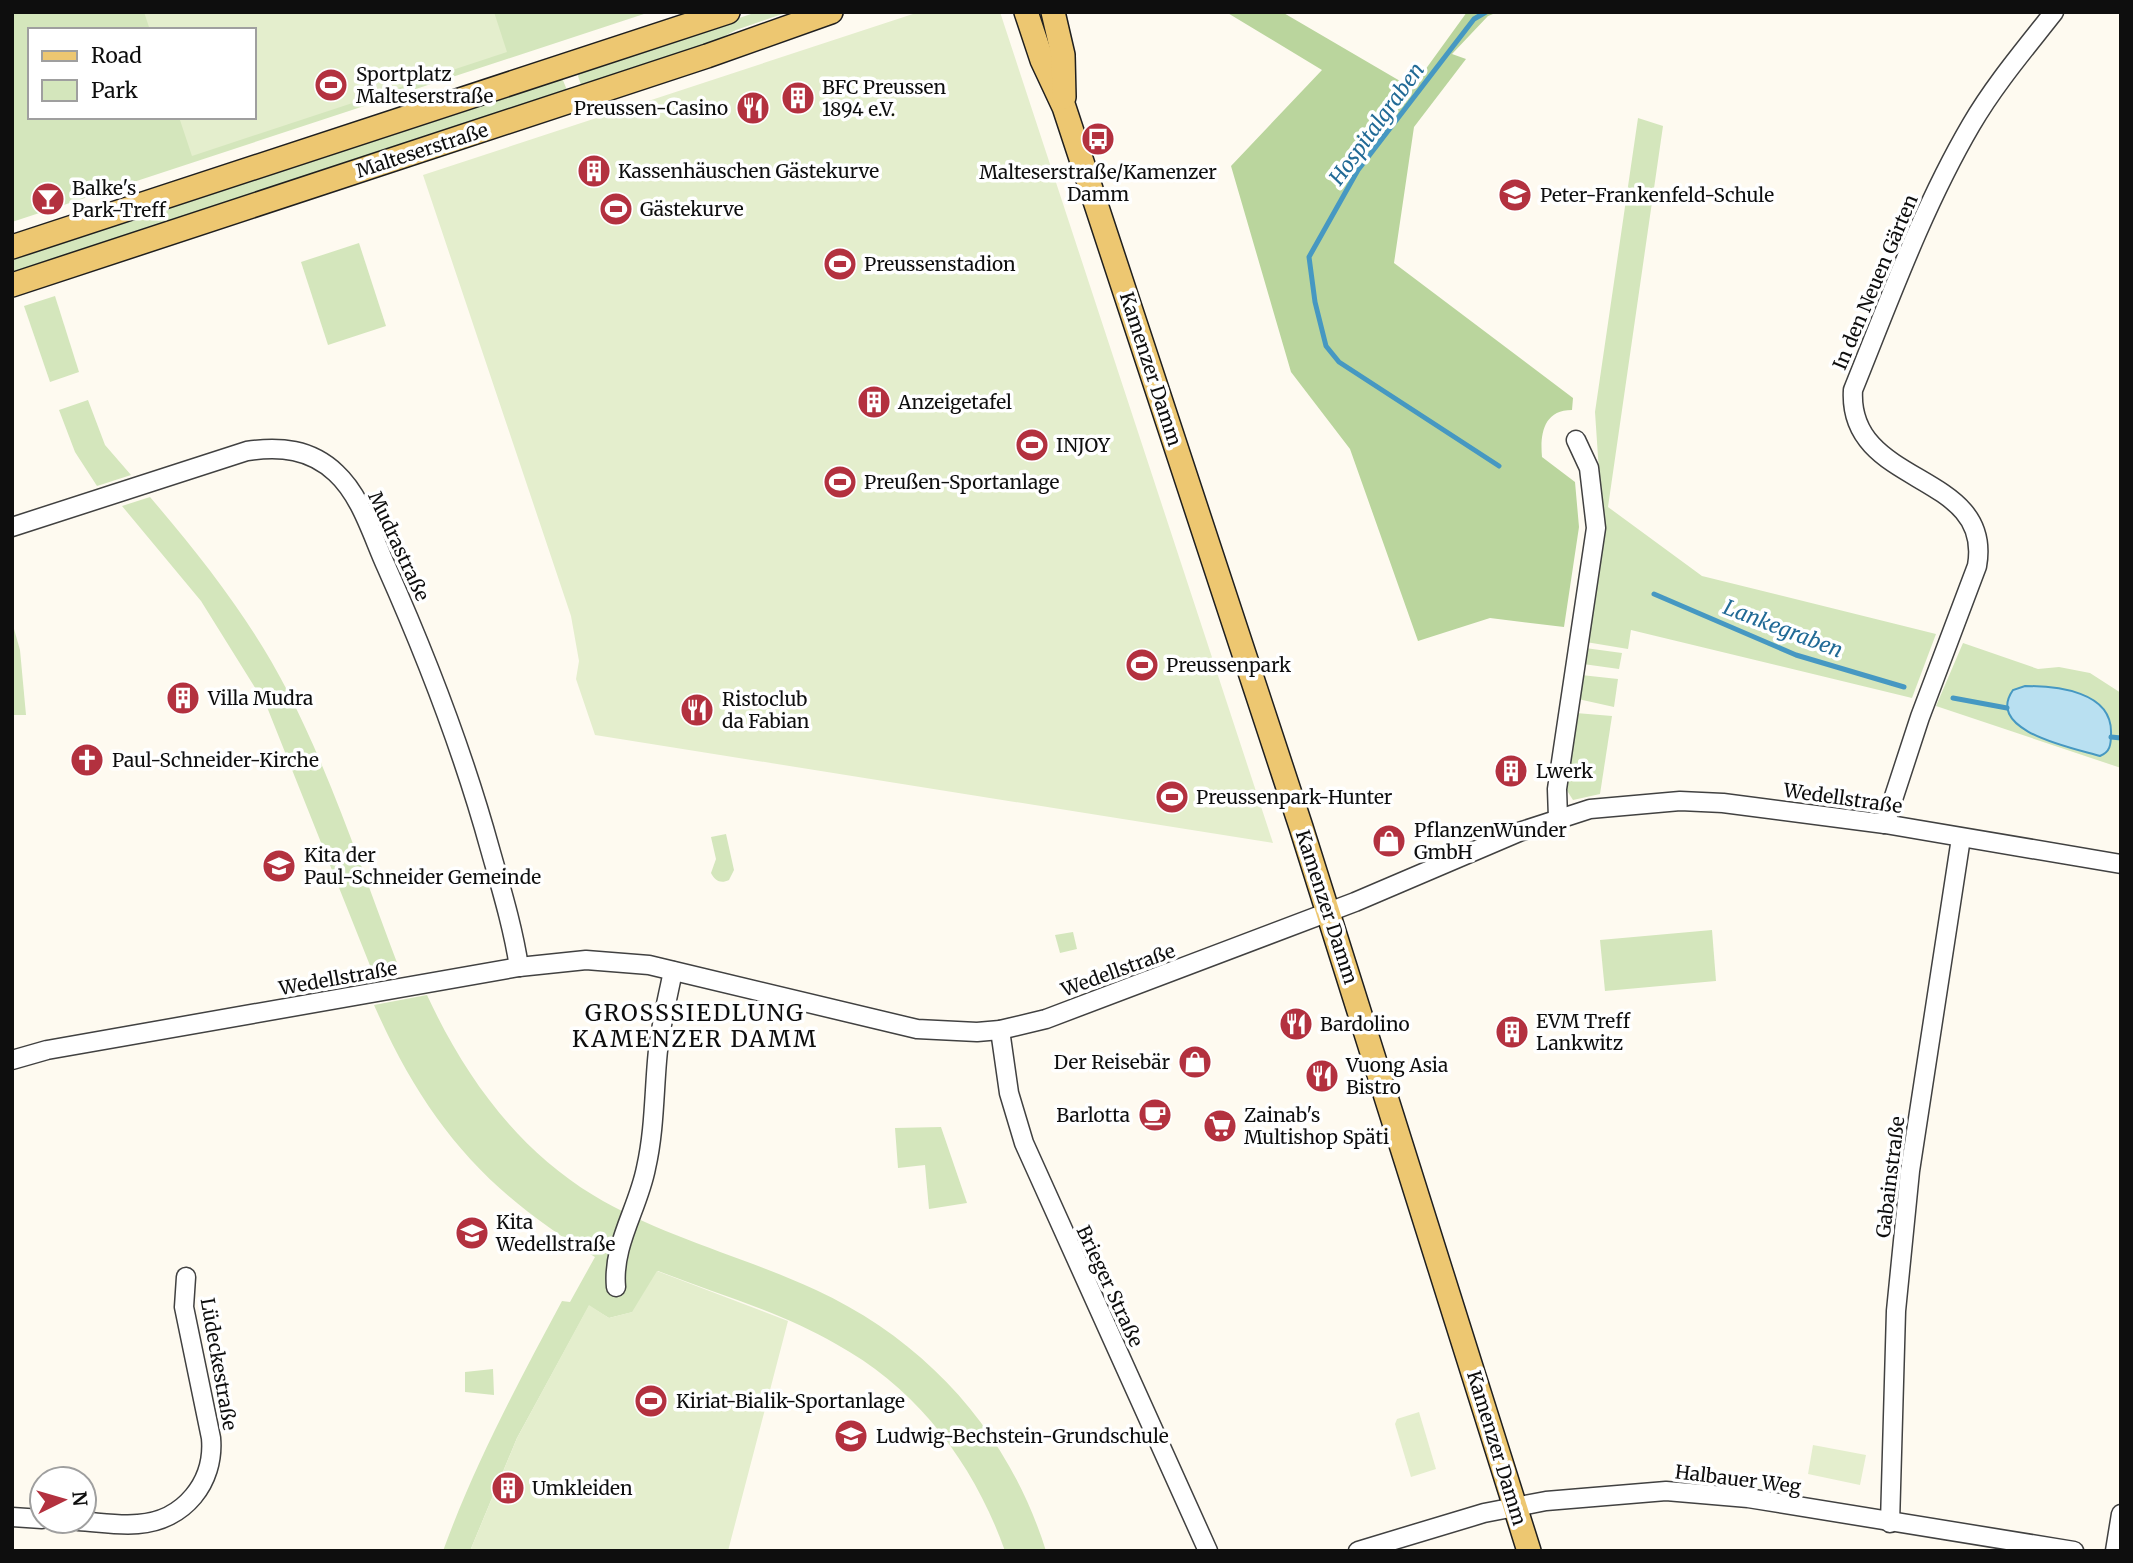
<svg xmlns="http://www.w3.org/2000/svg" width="2133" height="1563" viewBox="0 0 2133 1563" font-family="Merriweather,serif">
	<rect width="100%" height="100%" fill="#fefaf0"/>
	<g fill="#d4e6bc" fill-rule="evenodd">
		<path d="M12,12H650L12,222ZM30,30H254V117H30Z"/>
		<polygon points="757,12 788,12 736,30 708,45 581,85 578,76 580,71"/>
		<polygon points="562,78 567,90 12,275 12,257"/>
		<polygon points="1638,118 1663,126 1608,507 1702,576 1936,634 1912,698 1631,630 1628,649 1586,642 1603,531 1595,412"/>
		<polygon points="359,243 386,326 328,345 301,262"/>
		<polygon points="55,296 79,372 50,382 24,306"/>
		<polygon points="88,400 105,445 131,475 97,486 75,452 59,410"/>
		<path d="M150,497C202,558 251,620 288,692C333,780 364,876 399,968L373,973L267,707L201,601L122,506Z"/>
		<polygon points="12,622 20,650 26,715 12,715"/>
		<polygon points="1963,643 2038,669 2059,667 2090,673 2121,693 2121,768 1936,706"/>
		<polygon points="1585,648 1622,653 1619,669 1583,664"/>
		<polygon points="1581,675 1618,679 1614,707 1578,699"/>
		<polygon points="1576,713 1612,716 1600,794 1573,800 1566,789"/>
		<path d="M726,834L734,870L729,880C721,884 715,881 711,873L716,859L711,837Z"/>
		<polygon points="1712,930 1716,981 1605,991 1600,940"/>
		<polygon points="1073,932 1077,949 1060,953 1055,935"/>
		<path d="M427,995C464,1075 516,1148 593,1195C662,1237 743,1256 816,1290C928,1342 1009,1433 1046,1551H1005C974,1464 918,1389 836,1344C781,1312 717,1294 658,1271L633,1312L609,1318L589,1306L517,1438L470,1551H443C475,1463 518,1383 562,1301L570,1302L595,1257C485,1192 425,1121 374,1005Z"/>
		<polygon points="941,1127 967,1203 929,1209 925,1165 898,1168 895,1128"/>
		<polygon points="493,1369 494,1395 465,1392 465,1372"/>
	</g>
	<path fill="#bad59d" d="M1226,12H1282L1412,88L1467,12H1498L1488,16L1452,54L1466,59L1414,127L1394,263L1573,398L1572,410C1543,410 1540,435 1542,457L1575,482L1579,527L1564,627L1490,618L1418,641L1350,449L1291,372L1231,166L1322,70Z"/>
	<g fill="#e4eecd">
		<polygon points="144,12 494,12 507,52 192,156 179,117 254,117 254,30 150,30"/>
		<polygon points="919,12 1000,12 1273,843 595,735 576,679 579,661 571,616 423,175"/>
		<polygon points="657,1271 788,1321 728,1551 470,1551 517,1438 589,1305 609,1318 632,1312"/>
		<polygon points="1419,1412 1436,1469 1411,1477 1395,1424 1397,1419"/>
		<polygon points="1813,1445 1866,1455 1860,1485 1808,1474"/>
	</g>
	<path fill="#b9e0f1" stroke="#4698c2" stroke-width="2" d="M2025,686C2056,686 2113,691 2111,734C2111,745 2110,752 2100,756C2073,748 1984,731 2013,690Z"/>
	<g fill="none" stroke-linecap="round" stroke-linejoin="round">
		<g stroke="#4698c2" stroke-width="5">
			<polyline points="1486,12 1474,19 1358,170 1309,257 1315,302 1326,346 1339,362 1499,466"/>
			<polyline points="1654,594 1796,655 1904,687"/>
			<polyline points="1953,698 2007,708"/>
			<polyline points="2111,737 2121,738"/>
		</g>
		<defs>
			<g id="minor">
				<path d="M12,527L247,451C280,446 311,449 336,473C361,496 372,535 386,566C427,658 463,751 490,849C501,888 513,927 519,967"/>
				<polyline points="1558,818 1557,789 1596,528 1589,468 1576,440"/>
				<path d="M1885,824L1920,717L1977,566C1994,470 1847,488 1853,390C1889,301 1923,207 1971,125C1995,84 2025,49 2054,12"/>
				<polyline points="1000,1030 1009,1093 1024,1143 1208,1551"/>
				<polyline points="12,1060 47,1050 519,967 586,960 649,965 917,1029 977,1032 1000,1030 1046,1019 1355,902 1519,832 1590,809 1680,801 1723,803 1885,824 2121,864"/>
				<path d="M616,1287C612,1245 638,1209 646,1168C654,1133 654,1097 657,1061C659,1031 667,1001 673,971"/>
				<polyline points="12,1517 42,1519"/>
				<path d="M78,1521C97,1522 119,1526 138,1524C184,1521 215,1482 211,1438L184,1307L186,1277"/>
				<polyline points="1890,1523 1896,1311 1910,1171 1961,838"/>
				<polyline points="1358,1551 1484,1513 1546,1501 1666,1491 1748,1498 2074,1551"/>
				<polyline points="2115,1551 2121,1514"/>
			</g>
			<g id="major">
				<polyline points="1026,12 1042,60 1064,107 1301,827 1529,1551"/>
				<polyline points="1053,12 1063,55 1064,97"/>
				<polyline points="12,247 728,12"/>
				<polyline points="12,285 707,56 831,12"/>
			</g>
		</defs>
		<use href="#minor" stroke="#414141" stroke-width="21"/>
		<use href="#major" stroke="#1f1f1f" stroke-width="26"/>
		<use href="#minor" stroke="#fff" stroke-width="18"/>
		<use href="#major" stroke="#edc771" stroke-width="23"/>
	</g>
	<defs>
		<symbol id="stadium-disc" viewBox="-11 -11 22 22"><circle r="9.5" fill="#b3313f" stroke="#fff"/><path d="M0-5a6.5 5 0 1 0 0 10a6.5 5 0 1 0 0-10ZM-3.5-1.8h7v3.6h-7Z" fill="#fff"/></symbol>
		<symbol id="building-disc" viewBox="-11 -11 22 22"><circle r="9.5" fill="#b3313f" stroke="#fff"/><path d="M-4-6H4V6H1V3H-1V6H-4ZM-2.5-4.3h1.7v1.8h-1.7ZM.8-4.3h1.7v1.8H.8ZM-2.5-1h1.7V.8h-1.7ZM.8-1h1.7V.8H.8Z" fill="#fff"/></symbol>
		<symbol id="restaurant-disc" viewBox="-11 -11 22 22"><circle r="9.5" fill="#b3313f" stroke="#fff"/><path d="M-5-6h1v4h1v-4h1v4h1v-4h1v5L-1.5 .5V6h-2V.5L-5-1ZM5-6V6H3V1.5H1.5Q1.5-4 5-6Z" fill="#fff"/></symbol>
		<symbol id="bus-disc" viewBox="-11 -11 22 22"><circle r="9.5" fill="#b3313f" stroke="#fff"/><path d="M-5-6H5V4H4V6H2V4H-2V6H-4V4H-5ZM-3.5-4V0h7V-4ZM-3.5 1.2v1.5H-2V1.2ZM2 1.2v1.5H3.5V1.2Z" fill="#fff"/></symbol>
		<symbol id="school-disc" viewBox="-11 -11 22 22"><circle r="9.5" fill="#b3313f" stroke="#fff"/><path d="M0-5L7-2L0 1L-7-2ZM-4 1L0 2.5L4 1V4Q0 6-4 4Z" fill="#fff"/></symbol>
		<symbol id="bar-disc" viewBox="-11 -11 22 22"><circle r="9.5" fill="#b3313f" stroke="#fff"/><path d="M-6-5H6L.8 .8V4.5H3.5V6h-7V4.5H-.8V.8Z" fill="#fff"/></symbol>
		<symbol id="church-disc" viewBox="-11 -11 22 22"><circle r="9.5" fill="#b3313f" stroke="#fff"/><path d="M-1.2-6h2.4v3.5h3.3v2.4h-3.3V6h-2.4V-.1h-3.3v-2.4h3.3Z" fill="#fff"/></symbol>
		<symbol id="shop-disc" viewBox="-11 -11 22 22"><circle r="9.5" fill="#b3313f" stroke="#fff"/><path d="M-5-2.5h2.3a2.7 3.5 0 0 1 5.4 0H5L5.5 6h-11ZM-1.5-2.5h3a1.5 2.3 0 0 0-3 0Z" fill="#fff"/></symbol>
		<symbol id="cafe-disc" viewBox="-11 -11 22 22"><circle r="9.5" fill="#b3313f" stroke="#fff"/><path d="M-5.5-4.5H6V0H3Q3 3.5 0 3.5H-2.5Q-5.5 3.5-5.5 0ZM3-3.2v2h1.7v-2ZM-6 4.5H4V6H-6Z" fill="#fff"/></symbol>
		<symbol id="supermarket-disc" viewBox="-11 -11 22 22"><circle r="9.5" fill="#b3313f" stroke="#fff"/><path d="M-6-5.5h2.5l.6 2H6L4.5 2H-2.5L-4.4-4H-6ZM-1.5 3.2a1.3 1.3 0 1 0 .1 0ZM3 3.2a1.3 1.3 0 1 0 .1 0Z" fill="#fff"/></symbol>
	</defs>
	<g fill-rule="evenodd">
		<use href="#stadium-disc" x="312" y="66" width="38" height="38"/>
		<use href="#building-disc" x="779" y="79" width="38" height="38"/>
		<use href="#restaurant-disc" x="734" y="89" width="38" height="38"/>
		<use href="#bus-disc" x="1079" y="120" width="38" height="38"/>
		<use href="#building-disc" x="575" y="152" width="38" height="38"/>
		<use href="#school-disc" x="1496" y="176" width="38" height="38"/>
		<use href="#bar-disc" x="29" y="180" width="38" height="38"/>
		<use href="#stadium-disc" x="597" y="190" width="38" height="38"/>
		<use href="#stadium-disc" x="821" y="245" width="38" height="38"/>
		<use href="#building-disc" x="855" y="383" width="38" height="38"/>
		<use href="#stadium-disc" x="1013" y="426" width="38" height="38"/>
		<use href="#stadium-disc" x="821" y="463" width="38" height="38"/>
		<use href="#stadium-disc" x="1123" y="646" width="38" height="38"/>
		<use href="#building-disc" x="164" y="679" width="38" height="38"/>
		<use href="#restaurant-disc" x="678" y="691" width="38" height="38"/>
		<use href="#church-disc" x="68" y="741" width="38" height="38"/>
		<use href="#building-disc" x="1492" y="752" width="38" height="38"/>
		<use href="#stadium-disc" x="1153" y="778" width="38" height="38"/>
		<use href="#shop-disc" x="1370" y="822" width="38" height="38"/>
		<use href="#school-disc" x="260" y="847" width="38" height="38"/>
		<use href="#restaurant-disc" x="1277" y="1005" width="38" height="38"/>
		<use href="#building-disc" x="1493" y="1013" width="38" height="38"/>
		<use href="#shop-disc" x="1176" y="1043" width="38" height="38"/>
		<use href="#restaurant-disc" x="1303" y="1057" width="38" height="38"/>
		<use href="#cafe-disc" x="1136" y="1096" width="38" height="38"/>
		<use href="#supermarket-disc" x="1201" y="1107" width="38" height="38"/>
		<use href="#school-disc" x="453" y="1214" width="38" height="38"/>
		<use href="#stadium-disc" x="632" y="1382" width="38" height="38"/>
		<use href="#school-disc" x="832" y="1417" width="38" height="38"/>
		<use href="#building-disc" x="489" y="1469" width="38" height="38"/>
	</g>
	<g text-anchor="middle" stroke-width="7" stroke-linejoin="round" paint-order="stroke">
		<g font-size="19" fill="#0e0e0e" stroke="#fff" text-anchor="start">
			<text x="356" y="81">Sportplatz<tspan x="356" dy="22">Malteserstraße</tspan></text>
			<text x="822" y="94">BFC Preussen<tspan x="822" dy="22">1894 e.V.</tspan></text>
			<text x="728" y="115" text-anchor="end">Preussen-Casino</text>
			<text x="618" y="178">Kassenhäuschen Gästekurve</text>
			<text x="1098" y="179" text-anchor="middle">Malteserstraße/Kamenzer<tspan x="1098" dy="22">Damm</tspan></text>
			<text x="72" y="195">Balke's<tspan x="72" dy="22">Park-Treff</tspan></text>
			<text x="1540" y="202">Peter-Frankenfeld-Schule</text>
			<text x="640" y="216">Gästekurve</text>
			<text x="864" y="271">Preussenstadion</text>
			<text x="898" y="409">Anzeigetafel</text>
			<text x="1056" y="452">INJOY</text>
			<text x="864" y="489">Preußen-Sportanlage</text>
			<text x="1166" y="672">Preussenpark</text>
			<text x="208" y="705">Villa Mudra</text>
			<text x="722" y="706">Ristoclub<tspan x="722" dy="22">da Fabian</tspan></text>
			<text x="112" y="767">Paul-Schneider-Kirche</text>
			<text x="1536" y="778">Lwerk</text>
			<text x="1196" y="804">Preussenpark-Hunter</text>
			<text x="1414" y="837">PflanzenWunder<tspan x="1414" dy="22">GmbH</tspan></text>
			<text x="304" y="862">Kita der<tspan x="304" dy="22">Paul-Schneider Gemeinde</tspan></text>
			<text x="1536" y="1028">EVM Treff<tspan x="1536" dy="22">Lankwitz</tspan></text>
			<text x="1320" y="1031">Bardolino</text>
			<text x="1170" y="1069" text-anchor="end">Der Reisebär</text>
			<text x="1346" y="1072">Vuong Asia<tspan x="1346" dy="22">Bistro</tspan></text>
			<text x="1130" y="1122" text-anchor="end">Barlotta</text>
			<text x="1244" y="1122">Zainab's<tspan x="1244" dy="22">Multishop Späti</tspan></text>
			<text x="496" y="1229">Kita<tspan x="496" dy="22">Wedellstraße</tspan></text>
			<text x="676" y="1408">Kiriat-Bialik-Sportanlage</text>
			<text x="876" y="1443">Ludwig-Bechstein-Grundschule</text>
			<text x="532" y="1495">Umkleiden</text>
		</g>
		<g font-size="19" fill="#0e0e0e" stroke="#fff">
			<text transform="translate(422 150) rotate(-18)" y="7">Malteserstraße</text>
			<text transform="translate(1875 282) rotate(-67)" y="7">In den Neuen Gärten</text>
			<text transform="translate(1151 369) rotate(72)" y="7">Kamenzer Damm</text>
			<text transform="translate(399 546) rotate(65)" y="7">Mudrastraße</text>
			<text transform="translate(1843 798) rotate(8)" y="7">Wedellstraße</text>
			<text transform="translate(1327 907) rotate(72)" y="7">Kamenzer Damm</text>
			<text transform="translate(1118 970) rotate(-20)" y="7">Wedellstraße</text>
			<text transform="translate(338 978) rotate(-10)" y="7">Wedellstraße</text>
			<text transform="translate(1890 1177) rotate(-83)" y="7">Gabainstraße</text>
			<text transform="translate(1110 1286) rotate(65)" y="7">Brieger Straße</text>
			<text transform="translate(219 1364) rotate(80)" y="7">Lüdeckestraße</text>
			<text transform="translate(1497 1448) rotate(73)" y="7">Kamenzer Damm</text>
			<text transform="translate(1738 1479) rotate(7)" y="7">Halbauer Weg</text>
		</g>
		<g font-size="21" font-style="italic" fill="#216a96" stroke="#fff">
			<text transform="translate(1377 124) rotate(-54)" y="7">Hospitalgraben</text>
			<text transform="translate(1783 629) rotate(21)" y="7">Lankegraben</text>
		</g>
		<g font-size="23" letter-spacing="2" fill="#0e0e0e" stroke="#fff">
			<text x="695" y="1021">GROSSSIEDLUNG<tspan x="695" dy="26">KAMENZER DAMM</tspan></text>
		</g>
	</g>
	<rect width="2133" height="1563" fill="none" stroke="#0e0e0e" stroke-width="28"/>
	<rect x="28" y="28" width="228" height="91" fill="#ffffff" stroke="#9f9f9f" stroke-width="2"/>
	<rect x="42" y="51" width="35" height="10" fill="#edc771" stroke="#9f9f9f" stroke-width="2"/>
	<text x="91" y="63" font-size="21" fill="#0e0e0e">Road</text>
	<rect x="42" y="80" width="35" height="21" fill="#d4e6bc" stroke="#9f9f9f" stroke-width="2"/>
	<text x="91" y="98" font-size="21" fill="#0e0e0e">Park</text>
	<g transform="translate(63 1500) rotate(85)"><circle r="33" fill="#ffffff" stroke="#9f9f9f" stroke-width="2"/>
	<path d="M0-5L12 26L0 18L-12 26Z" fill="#b3313f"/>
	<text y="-10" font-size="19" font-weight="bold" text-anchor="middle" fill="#0e0e0e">N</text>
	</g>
</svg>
